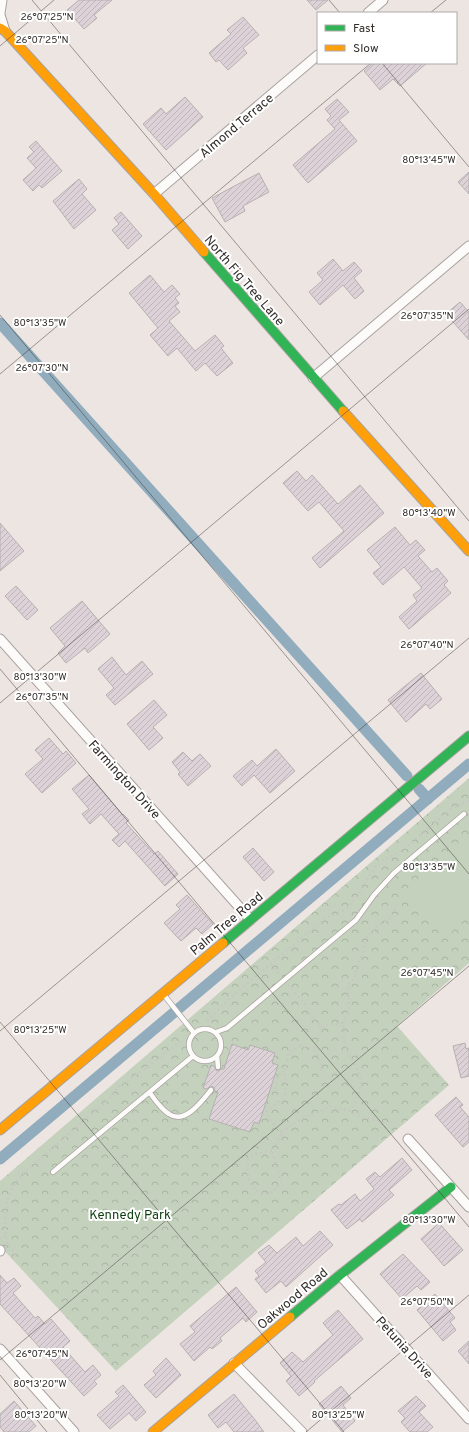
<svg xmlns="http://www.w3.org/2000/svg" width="469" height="1432" viewBox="0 0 469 1432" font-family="Overpass,sans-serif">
	<defs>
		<pattern id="park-crowns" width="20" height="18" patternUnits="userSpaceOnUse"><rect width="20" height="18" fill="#c4d2bd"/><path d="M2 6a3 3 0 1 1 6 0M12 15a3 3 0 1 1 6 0" fill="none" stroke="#a9b5a3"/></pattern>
		<pattern id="building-hatch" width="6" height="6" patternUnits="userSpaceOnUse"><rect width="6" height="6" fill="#dcd2d8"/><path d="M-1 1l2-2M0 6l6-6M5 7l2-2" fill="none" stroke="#bdb5ba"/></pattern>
	</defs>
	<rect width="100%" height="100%" fill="#ede5e1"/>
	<polygon fill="url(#park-crowns)" points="469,778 469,963 397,1026 449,1085 116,1371 0,1246 0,1181"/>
	<polygon fill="#c4d2bd" points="469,835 469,916 447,936 407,891"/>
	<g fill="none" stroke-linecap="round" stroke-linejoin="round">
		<g stroke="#90acbd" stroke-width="11">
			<polyline points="0,323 407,776"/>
			<polyline points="419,789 428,799"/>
			<polyline points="0,1159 469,764"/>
		</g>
	</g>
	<g fill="url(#building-hatch)" stroke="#b5b1b1">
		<polygon points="79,0 112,0 94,15 97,18 84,29 67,10"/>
		<polygon points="307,0 328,0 316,10"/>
		<polygon points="243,17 259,35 243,48 247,53 228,70 219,60 216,62 209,53 231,34 227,30"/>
		<polygon points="373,63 427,63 400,86 393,79 380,90 364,71"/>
		<polygon points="185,97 203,117 166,150 143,124 161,108 166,114"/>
		<polygon points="337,99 349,112 339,120 357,141 308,183 293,165 335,129 327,120 331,116 325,109"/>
		<polygon points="36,141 62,171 42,188 39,185 33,191 23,180 36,168 27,158 34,152 29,147"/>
		<polygon points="469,172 469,194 458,182"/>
		<polygon points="259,173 269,192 243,206 245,211 225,222 212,198"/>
		<polygon points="79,179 87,189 82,194 96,210 74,229 53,201"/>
		<polygon points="121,212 142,236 128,249 112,230 119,224 114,218"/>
		<polygon points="333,259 343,271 354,262 362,271 354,278 364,291 355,299 343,285 320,305 309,292 323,280 317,273"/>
		<polygon points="150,275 164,292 172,285 180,294 175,298 179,303 175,306 180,312 169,321 195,351 215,335 224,346 221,348 233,363 217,376 205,363 196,371 177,348 168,356 150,335 158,328 129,293"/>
		<polygon points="460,302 469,312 469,340 446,314"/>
		<polygon points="297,471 306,481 312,475 338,504 360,485 384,513 320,568 312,558 344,531 319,502 308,511 283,483"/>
		<polygon points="0,523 24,551 0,571"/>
		<polygon points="395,527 410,545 416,540 425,550 418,556 432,572 437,568 448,581 444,585 451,593 409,629 399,617 417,601 413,595 422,588 404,567 383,585 373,573 381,567 367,550"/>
		<polygon points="16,586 38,610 27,620 5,596"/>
		<polygon points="82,601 110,634 88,653 85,648 66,663 58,653 65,646 50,628"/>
		<polygon points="112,657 126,675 142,661 153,674 115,705 106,695 114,688 98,669"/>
		<polygon points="421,673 442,699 430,709 426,704 406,722 388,700"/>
		<polygon points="154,700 167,715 153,727 163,738 149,750 127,724"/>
		<polygon points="49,738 63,754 66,751 76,763 42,793 25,774 43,759 35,750"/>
		<polygon points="276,749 295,771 270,793 254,775 242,786 233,776 252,760 257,766"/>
		<polygon points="183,752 192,761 200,754 211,766 188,786 178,774 180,772 172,762"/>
		<polygon points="89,775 123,815 123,814 129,820 126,823 154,854 158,851 178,874 165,886 125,841 119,847 112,840 119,834 101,814 90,824 82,814 89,809 72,789"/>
		<polygon points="253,848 274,872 264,881 243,857"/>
		<polygon points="187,895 213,924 202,934 196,928 181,941 164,923 180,909 176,905"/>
		<polygon points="465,1043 466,1049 469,1048 469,1076 461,1078 453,1046"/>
		<polygon points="232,1044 248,1050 250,1045 275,1053 272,1063 278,1065 259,1124 254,1122 250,1132 209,1119 218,1092 215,1091 214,1088 212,1086 207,1089 203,1088 211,1065 214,1066 217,1071 221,1069 224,1069"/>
		<polygon points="456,1097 463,1105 460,1107 469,1117 469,1142 463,1147 435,1115"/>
		<polygon points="402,1158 412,1170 389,1190 394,1195 362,1222 360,1219 347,1229 331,1210 339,1204 341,1205 355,1194 360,1201 374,1189 366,1179 375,1172 380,1177"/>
		<polygon points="439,1223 463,1250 444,1266 421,1239"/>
		<polygon points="320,1231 333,1245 286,1287 281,1281 266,1293 255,1279 259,1276 255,1271 266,1262 258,1253 269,1245 277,1253 296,1237 303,1246"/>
		<polygon points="403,1254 430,1282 421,1290 417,1286 402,1299 380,1274"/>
		<polygon points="0,1275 7,1283 14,1278 21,1286 13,1293 35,1318 38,1316 45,1324 51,1319 70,1341 63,1347 85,1372 93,1365 101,1375 94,1381 97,1384 84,1396 0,1304"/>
		<polygon points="236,1287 257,1312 246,1322 243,1318 220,1338 222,1341 212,1349 210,1347 194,1361 180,1344 195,1332 190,1326"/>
		<polygon points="435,1294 455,1318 450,1322 456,1330 443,1341 417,1310"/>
		<polygon points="338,1310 363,1339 314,1381 315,1382 299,1396 286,1381 291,1376 280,1363 292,1352 303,1362 324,1343 333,1335 323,1323"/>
		<polygon points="469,1341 469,1364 458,1351"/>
		<polygon points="166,1358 181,1375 156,1398 144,1385 156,1375 153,1371"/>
		<polygon points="123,1385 146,1412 136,1421 129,1413 110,1429 97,1415 119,1396 115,1392"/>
		<polygon points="341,1386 351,1398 343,1405 355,1421 342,1432 319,1404"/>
		<polygon points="234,1394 256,1421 264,1432 234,1432 226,1422 218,1428 208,1415"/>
		<polygon points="416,1396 426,1406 419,1412 433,1427 427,1432 410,1432 401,1422 405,1418 398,1411"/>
		<polygon points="14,1401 36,1426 29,1432 4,1432 0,1427 0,1414"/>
	</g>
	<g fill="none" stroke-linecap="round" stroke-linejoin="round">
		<defs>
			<g id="lane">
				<polyline points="164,995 194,1033"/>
				<circle cx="205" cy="1045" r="16"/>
				<polyline points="216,1032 227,1028 356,920 374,895 394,873 464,814"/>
				<polyline points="217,1056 218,1067"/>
				<path d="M150,1093C155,1100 161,1109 169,1114C185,1125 202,1101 211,1090"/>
				<polyline points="53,1172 193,1056"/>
			</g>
			<g id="street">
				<polyline points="0,13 2,0"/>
				<polyline points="368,13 383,0"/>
				<polyline points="0,15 5,31"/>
				<polyline points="154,194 318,55"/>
				<polyline points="313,378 469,246"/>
				<polyline points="0,639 250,919"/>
				<polyline points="408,1139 469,1207"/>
				<polyline points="0,1251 0,1250"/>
				<polyline points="340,1275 469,1419"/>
				<polyline points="0,1349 74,1432"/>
				<polyline points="234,1363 302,1432"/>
			</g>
			<g id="fast">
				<polyline points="204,252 343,411"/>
				<polyline points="223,943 469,736"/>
				<polyline points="290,1317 340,1275 451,1187"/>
			</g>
			<g id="slow">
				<polyline points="0,28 5,31 154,194 204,252"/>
				<polyline points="343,411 469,551"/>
				<polyline points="0,1130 223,943"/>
				<polyline points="153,1432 290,1317"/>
			</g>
		</defs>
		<use href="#lane" stroke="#a9a3a0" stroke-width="6"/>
		<use href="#street" stroke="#a9a3a0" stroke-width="11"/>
		<use href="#fast" stroke="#a9a3a0" stroke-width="11"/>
		<use href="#slow" stroke="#a9a3a0" stroke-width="11"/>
		<g stroke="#c8c5c2" stroke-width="2" stroke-dasharray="2 3" stroke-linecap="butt">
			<polyline points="271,964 280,975"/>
			<polyline points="288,985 307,1006 308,1011 313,1019 321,1026 320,1036 313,1049 319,1057 322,1074"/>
			<polyline points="207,1021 230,998 316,926 326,918 346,909 356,898 375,867 382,861 404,849 451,809 469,801"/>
			<polyline points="343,1023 349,1008 348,985 354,979 367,937 376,927 391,918 396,906"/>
			<path d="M321,1026L343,1023C344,1031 344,1040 346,1048C349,1057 355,1064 359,1073C364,1086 358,1100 350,1111"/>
			<polyline points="275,1089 278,1075 284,1072"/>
			<polyline points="282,1133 295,1122 331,1106 350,1111 359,1116 379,1121 391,1134"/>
			<polyline points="272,1151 255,1154 248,1160 247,1173 251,1185 261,1194 273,1192 281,1183 272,1151 282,1133 269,1119 267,1111 284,1097 286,1086 284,1073 289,1052 300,1046 313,1049"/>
			<polyline points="0,1239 6,1235"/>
			<polyline points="7,1244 5,1213 7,1202 10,1192 21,1175 106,1102 120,1085 145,1069 183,1039"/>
			<polyline points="9,1245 15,1253 12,1259"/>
		</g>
		<use href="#lane" stroke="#fcfbfa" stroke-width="4.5"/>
		<use href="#street" stroke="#fcfbfa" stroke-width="9"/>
		<use href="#fast" stroke="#30b455" stroke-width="9"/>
		<use href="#slow" stroke="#ff9f0a" stroke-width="9"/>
	</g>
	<path fill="none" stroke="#322d2a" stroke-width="1" stroke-opacity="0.45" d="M32,0L469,521M329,0L340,13M430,13L446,0M0,46L54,0M382,63L469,167M0,315L469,874M0,374L371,63M0,669L469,1227M0,703L469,309M0,1022L344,1432M0,1031L469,638M0,1360L469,966M0,1375L47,1432M306,1432L469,1295"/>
	<g text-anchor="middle" stroke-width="4" stroke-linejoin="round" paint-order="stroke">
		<g font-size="13" fill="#322d2a" stroke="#fff">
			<text transform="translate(236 125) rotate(-40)" y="5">Almond Terrace</text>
			<text transform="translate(245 280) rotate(49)" y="5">North Fig Tree Lane</text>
			<text transform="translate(125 779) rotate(48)" y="5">Farmington Drive</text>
			<text transform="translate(226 923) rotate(-40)" y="5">Palm Tree Road</text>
			<text transform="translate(292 1298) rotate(-40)" y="5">Oakwood Road</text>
			<text transform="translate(405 1347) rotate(48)" y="5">Petunia Drive</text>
		</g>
		<g font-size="13" fill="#093c0c" stroke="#fff">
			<text x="130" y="1219">Kennedy Park</text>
		</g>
	</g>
	<g font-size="10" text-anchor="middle" fill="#322d2a" stroke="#fff" stroke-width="4" stroke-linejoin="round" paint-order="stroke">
		<text x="47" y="20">26°07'25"N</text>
		<text x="42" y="43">26°07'25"N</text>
		<text x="429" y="163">80°13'45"W</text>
		<text x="427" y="319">26°07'35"N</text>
		<text x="40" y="326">80°13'35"W</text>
		<text x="42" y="371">26°07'30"N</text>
		<text x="429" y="516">80°13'40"W</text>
		<text x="427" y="648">26°07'40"N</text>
		<text x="40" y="680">80°13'30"W</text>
		<text x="42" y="700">26°07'35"N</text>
		<text x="429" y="870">80°13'35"W</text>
		<text x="427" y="976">26°07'45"N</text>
		<text x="40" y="1033">80°13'25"W</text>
		<text x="429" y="1223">80°13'30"W</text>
		<text x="427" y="1305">26°07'50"N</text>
		<text x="42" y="1357">26°07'45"N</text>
		<text x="40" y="1387">80°13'20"W</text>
		<text x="41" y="1418">80°13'20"W</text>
		<text x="338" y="1418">80°13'25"W</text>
	</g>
	<rect x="317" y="12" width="140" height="52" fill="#ffffff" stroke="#adabaa"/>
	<rect x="325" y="25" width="20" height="6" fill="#30b455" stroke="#adabaa"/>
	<text x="353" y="32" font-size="12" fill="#322d2a">Fast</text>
	<rect x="325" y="45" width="20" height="6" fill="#ff9f0a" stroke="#adabaa"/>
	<text x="353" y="52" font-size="12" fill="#322d2a">Slow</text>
</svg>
